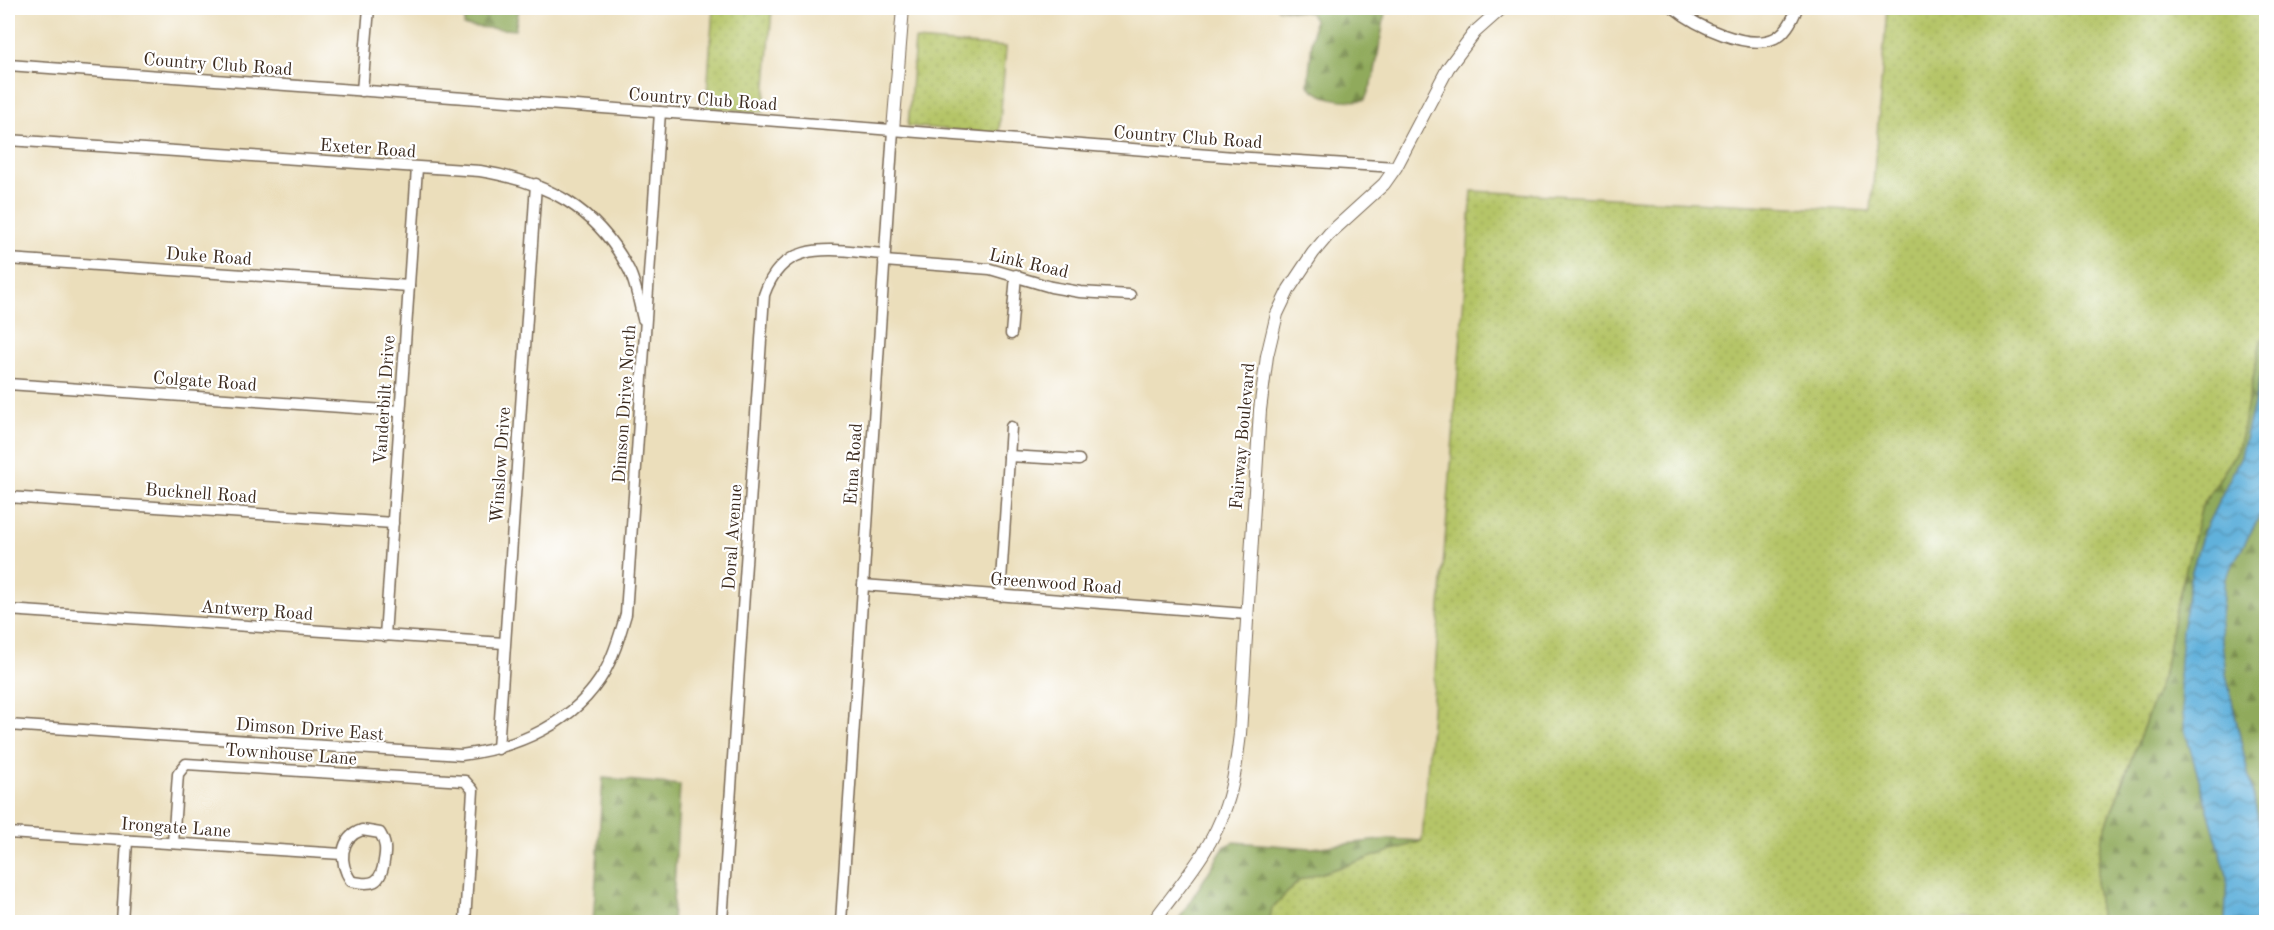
<svg xmlns="http://www.w3.org/2000/svg" width="2274" height="930" viewBox="0 0 2274 930" font-family="'Old Standard TT',serif">
	<defs>
		<pattern id="green-dots" width="8" height="8" patternUnits="userSpaceOnUse" patternTransform="scale(1.5)"><rect width="8" height="8" fill="#b5c568"/><path d="M2 2h.1M6 6h.1" fill="none" stroke="#9da95a" stroke-width="1.8" stroke-linecap="round"/></pattern>
		<pattern id="forest-firs" width="22" height="20" patternUnits="userSpaceOnUse" patternTransform="scale(1.5)"><rect width="22" height="20" fill="#90aa5c"/><path d="M5 1l3.5 6h-7zM16 11l3.5 6h-7z" fill="#778b4b"/></pattern>
		<pattern id="water-waves" width="16" height="10" patternUnits="userSpaceOnUse" patternTransform="scale(1.5)"><rect width="16" height="10" fill="#61b1db"/><path d="M0 5q4-4 8 0t8 0" fill="none" stroke="#5190b1"/></pattern>
	</defs>
	<rect width="100%" height="100%" fill="#fff"/>
	<filter id="ink" filterUnits="userSpaceOnUse"><feTurbulence type="fractalNoise" baseFrequency=".0167" numOctaves="2"/><feDisplacementMap in="SourceGraphic" scale="12" xChannelSelector="R" yChannelSelector="G"/><feConvolveMatrix kernelMatrix="1 2 1 2 8 2 1 2 1" color-interpolation-filters="sRGB"/></filter>
	<filter id="wash" filterUnits="userSpaceOnUse"><feTurbulence type="fractalNoise" baseFrequency=".008" numOctaves="4" result="noise"/><feDisplacementMap in="SourceGraphic" scale="24" xChannelSelector="R" yChannelSelector="G"/><feGaussianBlur stdDeviation="1.35" result="paint"/><feColorMatrix in="noise" values="0 0 0 0 0 0 0 0 0 0 0 0 0 0 0 0 0 1.4 0 .05"/><feComposite in="paint" operator="in"/></filter>
	<g filter="url(#wash)">
		<rect width="100%" height="100%" fill="#ebdebb"/>
		<g fill="url(#green-dots)" stroke="#787843" stroke-width="1.5">
			<polygon points="713,8 772,8 764,112 706,108"/>
			<polygon points="1887,8 2266,8 2266,332 2260,345 2238,450 2202,506 2175,612 2164,672 2102,837 2096,885 2101,922 1269,922 1272,908 1300,880 1422,840 1472,191 1871,211"/>
			<polygon points="915,40 1006,47 999,134 908,126"/>
		</g>
		<g fill="url(#forest-firs)" stroke="#666a3d" stroke-width="1.5">
			<polygon points="466,8 519,8 515,30 464,26"/>
			<path d="M1276,8H1390L1385,14L1374,77L1365,100C1346,102 1321,100 1308,85L1314,20L1310,13Z"/>
			<polygon points="2266,332 2266,356 2241,456 2203,533 2191,574 2185,731 2227,875 2225,922 2101,922 2096,885 2102,837 2164,672 2175,612 2202,506 2238,450 2260,345"/>
			<polygon points="2266,505 2266,922 2260,922 2264,885 2262,836 2226,674 2220,625 2225,578"/>
			<polygon points="603,778 680,785 672,922 593,922"/>
			<polygon points="1389,839 1422,841 1300,880 1272,908 1269,922 1177,922 1225,846 1234,842 1311,848"/>
		</g>
		<polygon fill="url(#water-waves)" stroke="#4e6e7c" stroke-width="1.5" points="2266,356 2266,505 2225,578 2220,625 2226,674 2262,836 2264,885 2260,922 2225,922 2227,875 2185,731 2179,676 2182,631 2191,574 2203,533 2241,456"/>
	</g>
	<g filter="url(#ink)">
		<g fill="none" stroke-linecap="round" stroke-linejoin="round">
			<defs>
				<g id="minor">
					<path d="M1674,8C1696,26 1748,51 1775,38C1787,32 1793,19 1797,8"/>
					<polyline points="8,65 700,115 1234,157 1396,167"/>
					<polyline points="362,91 369,8"/>
					<path d="M8,140L480,171C547,182 597,208 629,270C636,284 639,303 643,319"/>
					<polyline points="8,259 409,286"/>
					<polyline points="884,261 990,269 1051,287 1080,292 1130,295"/>
					<polyline points="1011,334 1016,275"/>
					<polyline points="8,384 400,411"/>
					<polyline points="1009,456 1079,460"/>
					<polyline points="8,497 393,523"/>
					<polyline points="863,585 1246,614"/>
					<polyline points="1000,596 1011,427"/>
					<polyline points="8,610 504,643"/>
					<polyline points="385,636 417,168"/>
					<path d="M8,725L461,755C517,748 576,723 605,671C615,653 620,634 626,614L660,112"/>
					<polyline points="498,749 536,184"/>
					<path d="M362,830L380,833C386,843 386,850 384,861C381,884 372,886 351,881C339,863 339,838 362,830Z"/>
					<polyline points="8,833 342,854"/>
					<polyline points="173,843 178,774 186,764 465,781 473,790 465,922"/>
					<polyline points="122,922 127,841"/>
					<path d="M722,922L764,295C784,236 834,251 884,254"/>
					<polyline points="841,922 893,130"/>
				</g>
				<g id="tertiary">
					<polyline points="893,130 903,8"/>
					<path d="M1153,922C1179,886 1212,850 1226,806C1234,783 1237,758 1240,734L1260,410L1267,356L1277,314L1289,289L1313,253L1329,234L1384,184L1396,167L1448,68L1475,32L1502,8"/>
				</g>
			</defs>
			<use href="#minor" stroke="#796955" stroke-width="13"/>
			<use href="#tertiary" stroke="#796955" stroke-width="14"/>
			<use href="#minor" stroke="#fff" stroke-width="10"/>
			<use href="#tertiary" stroke="#fff" stroke-width="12"/>
		</g>
	</g>
	<g text-anchor="middle" stroke-width="4.5" stroke-linejoin="round" paint-order="stroke">
		<g font-size="18" fill="#3b2a1e" stroke="#fff">
			<text transform="translate(218 64) rotate(4)" y="6">Country Club Road</text>
			<text transform="translate(703 99) rotate(4)" y="6">Country Club Road</text>
			<text transform="translate(1188 137) rotate(4)" y="6">Country Club Road</text>
			<text transform="translate(368 148) rotate(4)" y="6">Exeter Road</text>
			<text transform="translate(209 256) rotate(4)" y="6">Duke Road</text>
			<text transform="translate(1029 263) rotate(13)" y="6">Link Road</text>
			<text transform="translate(205 381) rotate(4)" y="6">Colgate Road</text>
			<text transform="translate(384 400) rotate(-86)" y="6">Vanderbilt Drive</text>
			<text transform="translate(624 404) rotate(-86)" y="6">Dimson Drive North</text>
			<text transform="translate(1242 436) rotate(-85)" y="6">Fairway Boulevard</text>
			<text transform="translate(853 464) rotate(-86)" y="6">Etna Road</text>
			<text transform="translate(500 465) rotate(-86)" y="6">Winslow Drive</text>
			<text transform="translate(201 493) rotate(4)" y="6">Bucknell Road</text>
			<text transform="translate(732 537) rotate(-86)" y="6">Doral Avenue</text>
			<text transform="translate(1056 583) rotate(4)" y="6">Greenwood Road</text>
			<text transform="translate(257 610) rotate(4)" y="6">Antwerp Road</text>
			<text transform="translate(310 729) rotate(4)" y="6">Dimson Drive East</text>
			<text transform="translate(291 754) rotate(4)" y="6">Townhouse Lane</text>
			<text transform="translate(176 827) rotate(4)" y="6">Irongate Lane</text>
		</g>
	</g>
	<rect width="2274" height="930" fill="none" stroke="#fff" stroke-width="30"/>
</svg>
